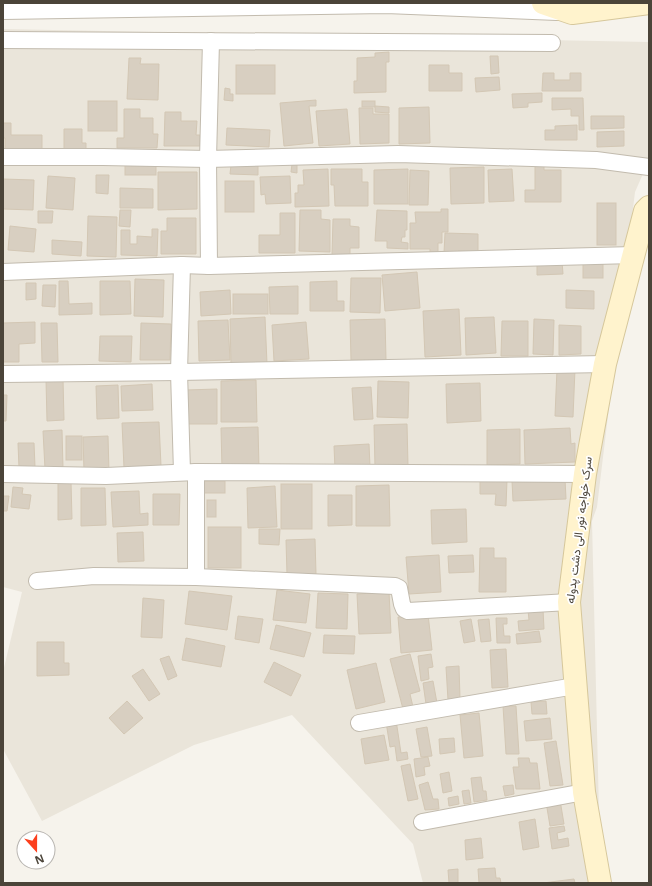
<svg xmlns="http://www.w3.org/2000/svg" width="652" height="886" viewBox="0 0 652 886" font-family="'Noto Sans',Vazirmatn,sans-serif">
	<rect width="100%" height="100%" fill="#f6f3ec"/>
	<polygon fill="#eae5da" points="3,29 649,42 649,160 635,192 597,507 592,521 599,813 610,883 423,883 413,844 292,715 194,745 42,821 3,749 3,672 22,592 3,587"/>
	<g fill="#d8cfc1" stroke="#d3c7b4">
		<polygon points="389,52 389,62 386,62 386,92 354,93 354,81 357,81 357,58 375,57 375,53"/>
		<polygon points="490,56 498,56 499,73 491,74"/>
		<polygon points="129,58 141,58 140,64 159,64 158,100 127,99"/>
		<rect x="236" y="65" width="39" height="29"/>
		<polygon points="429,65 449,65 449,73 462,73 462,91 429,91"/>
		<polygon points="543,73 554,73 554,80 570,80 570,73 581,73 581,91 542,91"/>
		<polygon points="499,77 500,90 476,92 475,78"/>
		<polygon points="225,88 230,89 230,94 233,94 233,101 224,100"/>
		<polygon points="542,93 542,102 528,103 528,107 513,108 512,94"/>
		<polygon points="552,98 583,98 584,130 579,130 579,116 571,116 571,109 552,110"/>
		<polygon points="316,100 316,106 309,106 313,143 284,146 280,103"/>
		<rect x="88" y="101" width="29" height="30"/>
		<rect x="362" y="101" width="13" height="6"/>
		<polygon points="375,106 389,107 389,113 375,112"/>
		<polygon points="429,107 430,143 399,144 399,108"/>
		<polygon points="359,108 373,108 373,114 389,114 389,143 360,144"/>
		<polygon points="124,109 140,109 140,118 153,118 153,134 158,134 157,148 117,148 117,138 124,138"/>
		<polygon points="347,109 350,144 319,146 316,111"/>
		<polygon points="165,112 181,112 181,121 197,121 196,135 200,135 200,146 164,146"/>
		<polygon points="591,116 624,116 624,128 591,129"/>
		<polygon points="3,123 11,123 11,135 42,135 42,150 5,150 5,138 3,138"/>
		<polygon points="577,125 577,140 545,140 545,130 555,130 555,126"/>
		<polygon points="227,128 270,130 269,147 226,145"/>
		<polygon points="64,129 82,129 82,143 86,143 86,151 64,151"/>
		<polygon points="624,131 624,146 597,147 597,132"/>
		<rect x="125" y="164" width="31" height="11"/>
		<polygon points="292,164 297,164 297,173 291,172"/>
		<polygon points="231,165 258,165 258,175 230,174"/>
		<polygon points="535,166 544,166 544,170 561,170 561,202 525,202 525,190 535,190"/>
		<polygon points="484,167 484,203 451,204 450,168"/>
		<polygon points="328,169 329,206 295,207 295,193 298,193 298,185 304,185 303,170"/>
		<polygon points="331,169 362,169 362,182 368,182 368,206 335,206 334,185 331,185"/>
		<polygon points="408,169 408,204 374,204 374,170"/>
		<polygon points="512,169 514,201 489,202 488,170"/>
		<polygon points="410,170 429,171 428,205 409,205"/>
		<polygon points="158,172 197,172 197,209 158,210"/>
		<polygon points="96,175 109,175 108,194 96,193"/>
		<polygon points="48,176 75,178 73,210 46,208"/>
		<polygon points="290,176 291,203 266,204 265,194 261,195 260,177"/>
		<polygon points="3,179 34,180 33,210 3,209"/>
		<rect x="225" y="181" width="29" height="31"/>
		<polygon points="120,188 153,189 153,208 120,208"/>
		<rect x="597" y="203" width="19" height="42"/>
		<polygon points="441,209 448,209 448,232 442,232 442,243 438,243 438,252 430,252 430,249 410,249 410,223 416,223 415,212 441,212"/>
		<polygon points="120,210 131,210 130,227 119,226"/>
		<polygon points="300,210 321,210 321,219 330,220 330,252 299,251"/>
		<polygon points="377,210 407,211 407,230 405,230 405,237 402,237 401,242 408,243 408,249 387,248 387,241 375,241"/>
		<polygon points="38,211 53,211 52,223 38,223"/>
		<polygon points="280,213 295,213 295,253 259,253 259,235 280,235"/>
		<polygon points="88,216 117,217 116,257 87,256"/>
		<polygon points="167,218 196,218 196,254 161,254 161,231 167,231"/>
		<polygon points="333,219 350,219 350,226 359,227 359,248 350,248 350,255 332,255"/>
		<polygon points="10,226 36,229 34,252 8,250"/>
		<polygon points="152,229 158,229 157,256 121,255 121,230 130,230 130,244 137,244 137,236 152,237"/>
		<polygon points="445,233 478,234 478,252 458,251 458,253 444,253"/>
		<polygon points="52,240 82,242 81,256 52,254"/>
		<polygon points="562,261 563,274 537,275 537,262"/>
		<rect x="583" y="264" width="20" height="14"/>
		<polygon points="417,272 420,308 385,311 382,275"/>
		<polygon points="351,278 381,278 380,313 350,312"/>
		<polygon points="135,279 164,280 163,317 134,316"/>
		<polygon points="59,281 68,281 69,304 92,303 92,314 59,315"/>
		<polygon points="100,281 130,281 131,314 100,315"/>
		<polygon points="337,281 337,301 344,301 344,311 310,311 310,282"/>
		<polygon points="26,283 36,283 36,299 26,300"/>
		<polygon points="43,285 56,285 55,307 42,306"/>
		<polygon points="298,286 298,314 270,314 269,287"/>
		<polygon points="230,290 231,314 201,316 200,292"/>
		<polygon points="566,290 594,291 594,309 566,308"/>
		<rect x="233" y="294" width="35" height="20"/>
		<polygon points="459,309 461,355 425,357 423,311"/>
		<polygon points="265,317 267,364 231,365 230,319"/>
		<polygon points="494,317 496,353 466,355 465,318"/>
		<polygon points="385,319 386,360 351,360 350,320"/>
		<polygon points="534,319 554,320 553,355 533,354"/>
		<polygon points="228,320 230,360 199,361 198,321"/>
		<polygon points="502,321 528,321 528,356 501,356"/>
		<polygon points="35,322 35,343 19,344 19,362 3,362 3,323"/>
		<polygon points="306,322 309,359 274,361 272,325"/>
		<polygon points="41,323 57,323 58,362 42,362"/>
		<polygon points="141,323 171,324 170,360 140,360"/>
		<polygon points="559,325 581,326 581,354 559,355"/>
		<polygon points="100,336 132,336 131,362 99,361"/>
		<polygon points="557,369 575,369 573,417 555,416"/>
		<polygon points="63,379 64,420 47,421 46,380"/>
		<polygon points="256,380 257,422 221,422 221,381"/>
		<polygon points="378,381 409,382 408,418 377,417"/>
		<polygon points="480,383 481,421 447,423 446,384"/>
		<polygon points="152,384 153,410 122,411 121,386"/>
		<polygon points="118,385 119,418 97,419 96,386"/>
		<polygon points="371,387 373,419 354,420 352,388"/>
		<polygon points="217,389 217,424 187,424 186,390"/>
		<polygon points="3,395 7,395 6,421 3,421"/>
		<polygon points="159,422 161,466 124,468 122,423"/>
		<polygon points="407,424 408,466 375,467 374,425"/>
		<polygon points="258,427 259,468 222,469 221,428"/>
		<polygon points="570,428 571,444 575,443 575,462 525,464 524,430"/>
		<polygon points="520,429 520,464 487,465 487,430"/>
		<polygon points="62,430 63,468 45,469 43,431"/>
		<rect x="66" y="436" width="16" height="24"/>
		<polygon points="108,436 109,472 84,472 83,437"/>
		<polygon points="18,443 34,443 35,467 19,468"/>
		<polygon points="369,444 370,467 335,469 334,446"/>
		<polygon points="565,479 566,499 513,501 512,481"/>
		<polygon points="480,480 507,480 506,506 495,505 496,494 480,494"/>
		<rect x="203" y="481" width="22" height="12"/>
		<polygon points="58,482 71,482 72,519 58,520"/>
		<rect x="281" y="484" width="31" height="45"/>
		<polygon points="389,485 390,526 356,526 356,486"/>
		<polygon points="275,486 277,527 248,528 247,488"/>
		<polygon points="13,487 23,488 22,494 31,495 29,509 11,507"/>
		<polygon points="81,488 105,488 106,525 81,526"/>
		<polygon points="139,491 140,514 148,513 148,525 113,527 111,492"/>
		<polygon points="153,494 180,494 179,525 153,525"/>
		<polygon points="328,495 352,495 352,525 328,526"/>
		<polygon points="3,496 9,496 7,511 3,511"/>
		<rect x="207" y="500" width="9" height="17"/>
		<polygon points="466,509 467,542 432,544 431,510"/>
		<rect x="208" y="527" width="33" height="41"/>
		<polygon points="259,529 280,529 279,545 259,544"/>
		<polygon points="143,532 144,561 118,562 117,533"/>
		<polygon points="315,539 316,574 287,575 286,540"/>
		<polygon points="480,548 494,548 494,558 506,558 506,592 479,592"/>
		<polygon points="439,555 441,592 409,594 406,557"/>
		<polygon points="473,555 474,572 449,573 448,556"/>
		<polygon points="277,590 310,594 306,623 273,620"/>
		<polygon points="189,591 232,596 227,630 185,624"/>
		<polygon points="389,592 391,633 359,634 357,594"/>
		<polygon points="318,593 348,594 347,629 316,628"/>
		<polygon points="143,598 164,600 162,638 141,637"/>
		<polygon points="543,609 544,629 519,631 518,621 529,620 528,610"/>
		<polygon points="428,614 432,650 401,653 398,617"/>
		<polygon points="238,616 263,619 259,643 235,639"/>
		<polygon points="496,618 507,618 507,624 503,624 504,636 510,636 510,643 497,643"/>
		<polygon points="471,619 475,641 464,643 460,621"/>
		<polygon points="489,619 491,641 481,642 478,620"/>
		<polygon points="276,625 311,633 304,657 270,649"/>
		<polygon points="539,631 541,642 517,644 516,634"/>
		<polygon points="324,635 355,636 354,654 323,653"/>
		<polygon points="186,638 225,646 221,667 182,660"/>
		<polygon points="37,642 64,642 64,663 69,663 69,675 37,676"/>
		<polygon points="506,649 508,687 492,688 490,650"/>
		<polygon points="410,654 420,691 410,694 413,707 403,709 390,659"/>
		<polygon points="431,654 433,667 428,668 429,679 421,681 418,656"/>
		<polygon points="169,656 177,676 168,680 160,659"/>
		<polygon points="274,662 301,675 291,696 264,682"/>
		<polygon points="376,663 385,702 356,709 347,670"/>
		<polygon points="459,666 460,699 448,700 446,667"/>
		<polygon points="143,669 160,694 149,701 132,676"/>
		<polygon points="433,681 437,703 426,704 423,683"/>
		<polygon points="127,701 143,718 124,734 109,718"/>
		<polygon points="546,701 547,714 532,714 531,702"/>
		<polygon points="503,706 516,706 519,754 506,754"/>
		<polygon points="479,713 483,756 464,758 460,715"/>
		<polygon points="550,718 552,739 526,741 524,721"/>
		<polygon points="396,720 401,753 407,752 408,759 397,761 395,746 390,747 386,722"/>
		<polygon points="427,727 432,756 421,757 416,729"/>
		<polygon points="384,735 389,760 365,764 361,739"/>
		<polygon points="454,738 455,752 440,754 439,739"/>
		<polygon points="556,741 563,785 550,786 544,743"/>
		<polygon points="428,757 430,766 424,767 425,775 416,777 414,759"/>
		<polygon points="518,758 529,758 530,763 537,763 540,789 516,789 513,767 519,767"/>
		<polygon points="410,764 418,799 408,801 401,766"/>
		<polygon points="449,772 452,791 443,793 440,774"/>
		<polygon points="481,777 483,791 486,791 487,800 474,802 471,778"/>
		<polygon points="428,782 433,799 438,799 439,809 425,810 419,785"/>
		<polygon points="513,785 514,794 505,796 503,786"/>
		<polygon points="469,790 471,803 464,804 462,791"/>
		<polygon points="458,796 459,804 449,806 448,798"/>
		<polygon points="560,800 564,824 550,826 546,802"/>
		<polygon points="535,819 539,847 523,850 519,822"/>
		<polygon points="564,826 565,831 557,833 558,840 568,838 569,846 552,849 549,828"/>
		<polygon points="481,838 483,858 466,860 465,840"/>
		<polygon points="495,868 496,878 500,878 501,883 479,883 478,869"/>
		<polygon points="458,869 458,883 449,883 448,870"/>
		<polygon points="574,879 575,883 543,883"/>
	</g>
	<g fill="none" stroke-linecap="round" stroke-linejoin="round">
		<defs>
			<g id="street">
				<polyline points="3,11 386,5 557,12"/>
				<polyline points="3,40 552,43"/>
				<polyline points="3,157 103,157 208,159 398,154 596,160 649,167"/>
				<polyline points="182,265 179,372 182,472"/>
				<polyline points="209,266 208,159 211,41"/>
				<polyline points="3,272 182,265 209,266 634,255"/>
				<polyline points="3,374 179,372 605,364"/>
				<polyline points="196,472 196,577"/>
				<polyline points="3,474 106,476 196,472 585,474"/>
				<polyline points="37,581 94,576 196,577 395,586 399,588 402,604 404,609 408,611 569,602"/>
				<polyline points="359,723 575,686"/>
				<polyline points="422,822 584,792"/>
			</g>
			<g id="secondary">
				<polyline points="543,3 572,13 649,3"/>
				<polyline points="600,883 584,792 569,602 585,474 605,364 645,211 649,207"/>
			</g>
		</defs>
		<use href="#street" stroke="#c2bbae" stroke-width="18"/>
		<use href="#secondary" stroke="#d6c79b" stroke-width="24"/>
		<use href="#street" stroke="#fff" stroke-width="16"/>
		<use href="#secondary" stroke="#fff3cd" stroke-width="22"/>
	</g>
	<g text-anchor="middle" stroke-width="3.5" stroke-linejoin="round" paint-order="stroke">
		<g font-size="12" fill="#4b4439" stroke="#fff">
			<text transform="translate(579 530) rotate(-83)" y="4">سرک خواجه نور الی دشت پدوله</text>
		</g>
	</g>
	<rect width="652" height="886" fill="none" stroke="#4b4439" stroke-width="8"/>
	<g transform="translate(36 850) rotate(159)"><circle r="19" fill="#ffffff" stroke="#b7b4b0"/>
	<path d="M0-3L7 15L0 10L-7 15Z" fill="#fc3f1d"/>
	<text y="-6" font-size="11" font-weight="bold" text-anchor="middle" fill="#4b4439">N</text>
	</g>
</svg>
